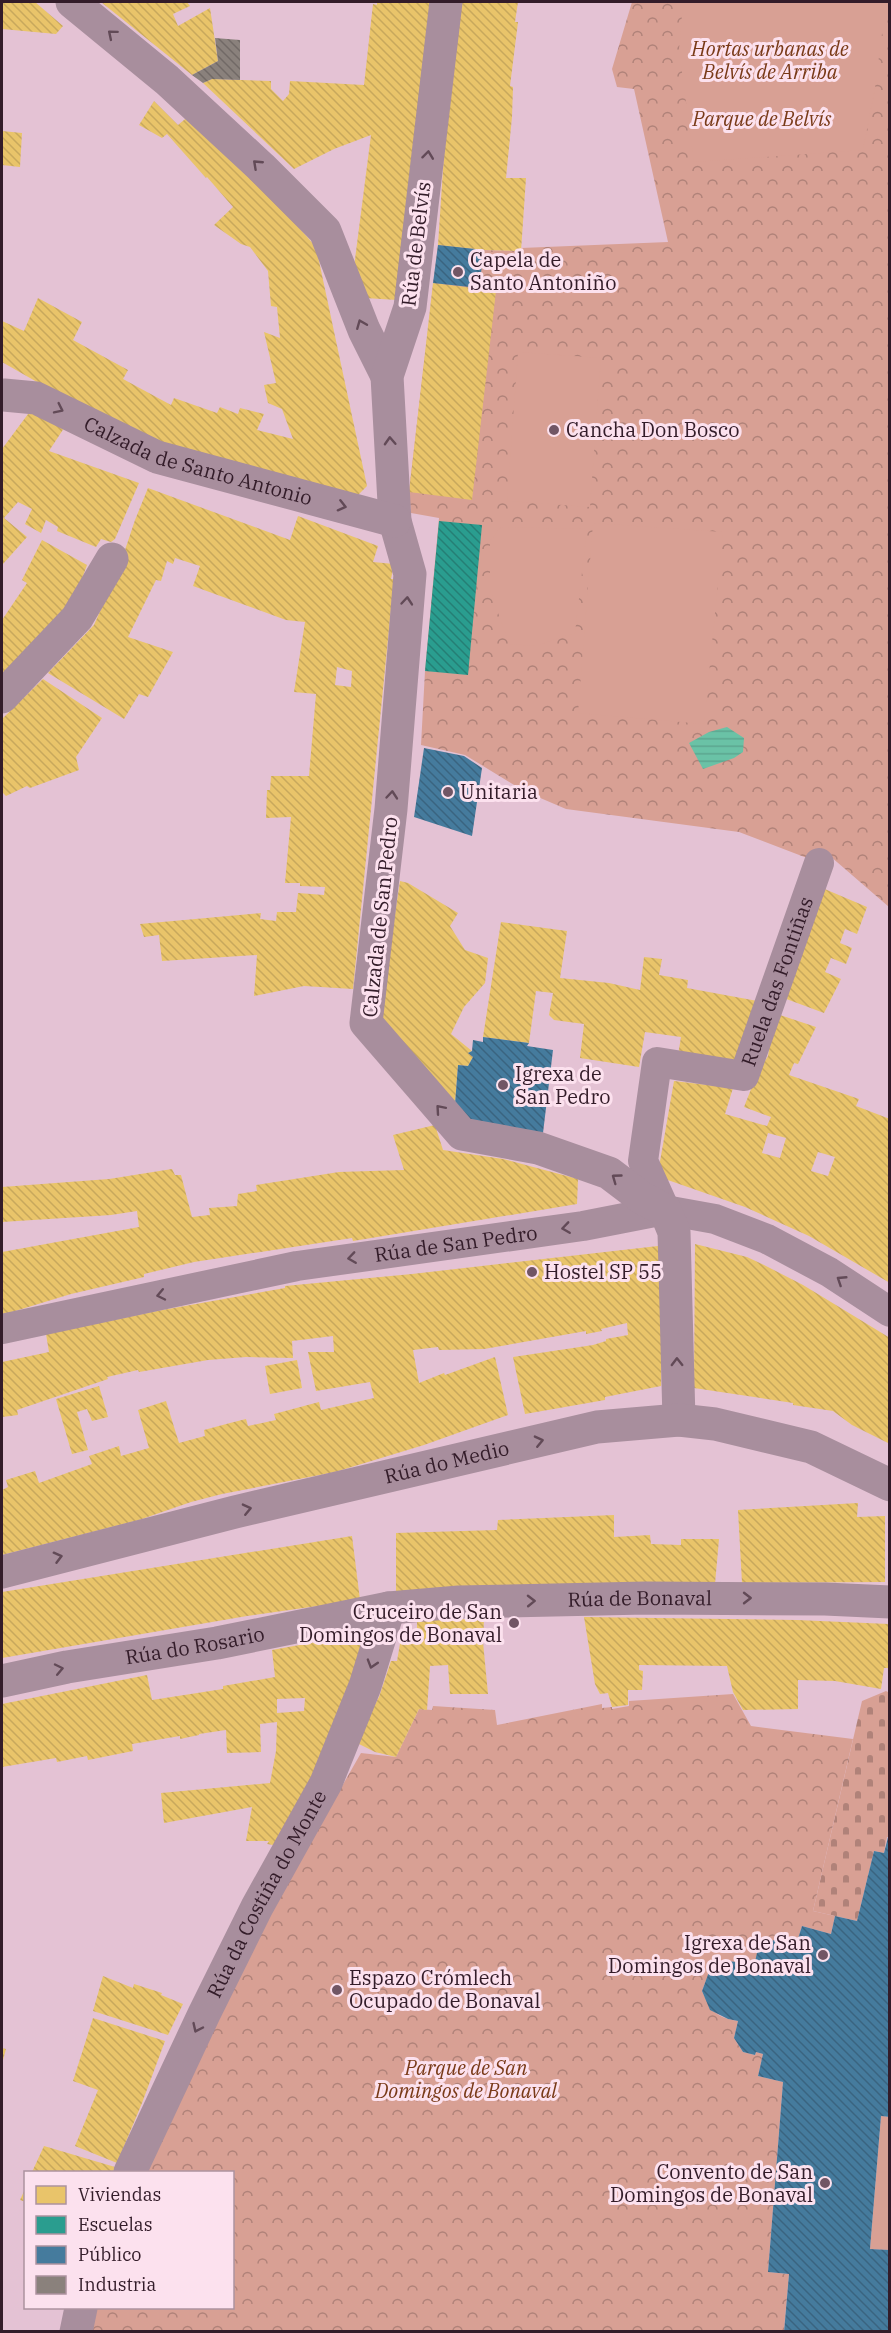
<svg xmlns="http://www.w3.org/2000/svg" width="891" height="2333" viewBox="0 0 891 2333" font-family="'IBM Plex Serif',serif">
	<defs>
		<pattern id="cemetery-stones" width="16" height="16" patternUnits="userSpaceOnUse" patternTransform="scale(1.5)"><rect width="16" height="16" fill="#d8a094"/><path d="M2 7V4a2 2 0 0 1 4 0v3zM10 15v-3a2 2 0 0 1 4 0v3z" fill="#b08279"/></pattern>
		<pattern id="park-crowns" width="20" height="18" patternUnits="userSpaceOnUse" patternTransform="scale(1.5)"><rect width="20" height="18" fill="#d8a094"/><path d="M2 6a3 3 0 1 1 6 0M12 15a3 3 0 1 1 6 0" fill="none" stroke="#b08279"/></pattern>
		<pattern id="water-rules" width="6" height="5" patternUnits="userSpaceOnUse" patternTransform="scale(1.5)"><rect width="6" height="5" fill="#6ac2a6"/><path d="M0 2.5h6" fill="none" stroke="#5ca68f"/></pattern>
		<pattern id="homes-back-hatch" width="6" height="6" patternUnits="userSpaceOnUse" patternTransform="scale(1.5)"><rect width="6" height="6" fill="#e9c46a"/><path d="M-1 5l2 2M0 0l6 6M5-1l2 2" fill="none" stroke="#c8a85c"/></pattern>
		<pattern id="schools-back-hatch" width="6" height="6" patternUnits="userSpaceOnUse" patternTransform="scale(1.5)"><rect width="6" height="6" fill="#2a9d8f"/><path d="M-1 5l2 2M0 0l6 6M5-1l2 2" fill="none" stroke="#257f75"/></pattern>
		<pattern id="public-back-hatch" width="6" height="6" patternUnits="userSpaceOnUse" patternTransform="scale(1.5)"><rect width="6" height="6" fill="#457b9d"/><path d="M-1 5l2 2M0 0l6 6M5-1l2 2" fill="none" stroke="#3a6480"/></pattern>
		<pattern id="industry-back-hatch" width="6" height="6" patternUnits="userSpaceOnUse" patternTransform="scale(1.5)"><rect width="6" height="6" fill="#8a817c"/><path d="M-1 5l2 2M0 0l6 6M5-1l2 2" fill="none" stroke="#716966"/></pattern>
	</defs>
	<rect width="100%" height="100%" fill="#e4c2d4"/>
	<polygon fill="url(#cemetery-stones)" points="886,1691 890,1693 889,1837 887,1837 884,1853 874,1851 857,1921 813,1911 862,1701"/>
	<g fill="url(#park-crowns)">
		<polygon points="632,2 889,2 889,907 830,856 807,858 739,832 566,809 524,791 465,755 421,745 425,671 439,518 411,513 409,492 438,245 484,250 520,251 521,248 668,242 634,89 617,87 612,69"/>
		<path d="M733,1694L751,1726L853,1739L813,1911L835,1916L831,1934L802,1926L796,1945L775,1940L758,1962L757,1967C724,1958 714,1957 702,1991C711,2011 715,2017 738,2021L734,2038L743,2052L755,2055L756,2052L763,2054L758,2076L783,2082L768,2272L789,2274L784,2331L91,2332L92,2308H232V2172H143L282,1891L361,1753L396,1757L419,1709L432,1710L433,1706L495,1710L497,1725L602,1704V1708L612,1707V1709L629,1706V1701Z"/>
	</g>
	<g fill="#d8a094">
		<polygon points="683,2 886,2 875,88 863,150 694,162 679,50"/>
		<polygon points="518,352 601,358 590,507 507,501"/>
		<polygon points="593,523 723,532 704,724 578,713"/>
		<polygon points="501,527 587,529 575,633 535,646 509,644 490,590 490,541"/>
		<polygon points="881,2116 889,2117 889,2250 870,2249"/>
	</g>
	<polygon fill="url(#water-rules)" points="727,727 744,738 743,752 734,758 703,769 689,743 709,732"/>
	<g fill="url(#homes-back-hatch)" fill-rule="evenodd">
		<polygon points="2,2 35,2 63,26 56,34 2,29"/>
		<polygon points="101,2 187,2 190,6 173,14 178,26 210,8 218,61 192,75"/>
		<polygon points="377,2 432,2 397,300 365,298 354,267 371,135 334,149 294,169 203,83 212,79 271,81 271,89 283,101 289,94 290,81 364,85 373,4 377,5"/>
		<polygon points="459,2 518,2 515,22 518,22 510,86 513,87 512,117 506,178 526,178 521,251 484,250 438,245 447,109"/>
		<polygon points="154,101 178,125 196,110 316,247 367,486 356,497 195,459 114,426 2,362 2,321 24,331 38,298 82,322 73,340 128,370 123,379 171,405 174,398 217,413 220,407 238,414 240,408 264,414 257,430 293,439 282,409 268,403 264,385 276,383 264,332 280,338 277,307 271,306 268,271 250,247 241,244 214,225 233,207 207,177 206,178 167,134 162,138 139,125"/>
		<polygon points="2,131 22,133 20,167 2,165"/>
		<polygon points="433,283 496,291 472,500 409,492"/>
		<polygon points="31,410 68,422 49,451 139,483 115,539 111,542 101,539 96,547 57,531 58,527 46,520 41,533 25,524 32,509 18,502 4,518 27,537 3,564 2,449"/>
		<path d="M148,488L290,540L298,516L378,546L373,562L394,564L391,579H394L353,989L304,986L254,996L257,955L162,961L159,935L144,937L140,924L261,913L260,919L276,921L277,912H296L298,893L324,895L325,887L300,886V883H285L291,817L266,818L267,790H270L271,776H309L316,694L294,692L305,622L286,620L193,586L200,566L175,558L173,564L167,561L161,581L156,580L128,637L173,652L148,697L139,694L124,719L48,673L94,625L119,568L135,520ZM337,667L352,671L351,687L335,685Z"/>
		<polygon points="42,540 87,565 70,611 2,679 2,620 27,583 22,580"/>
		<polygon points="43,679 102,718 76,757 79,770 30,788 27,786 6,796 2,792 2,719"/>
		<polygon points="400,881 408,883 458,913 450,926 465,950 488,958 485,983 464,1007 451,1034 472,1051 468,1053 473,1057 468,1066 458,1065 455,1104 382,1022 382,1000"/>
		<polygon points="820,887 867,907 857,934 845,929 840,943 852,948 846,964 831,958 825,972 841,979 824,1013 781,997"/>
		<polygon points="501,922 567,931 560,978 609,983 640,990 644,957 662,959 659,975 688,980 687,988 763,1002 744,1067 678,1055 681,1037 645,1032 639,1067 580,1058 584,1024 554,1020 549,1015 553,993 536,991 529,1043 483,1037"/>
		<path d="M774,1013L816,1027L798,1064L794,1063L789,1075L859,1099L856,1106L890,1119V1283L809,1236L745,1207L662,1178L658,1173L674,1081L733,1088L725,1114L767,1126L771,1117L744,1107L757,1074L768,1056ZM768,1133L786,1138L780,1158L762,1153ZM818,1152L835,1157L828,1176L811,1171Z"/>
		<polygon points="435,1125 443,1150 503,1159 578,1179 577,1204 353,1241 352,1238 194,1262 144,1274 144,1277 71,1294 2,1315 2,1252 139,1227 137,1211 111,1215 2,1222 2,1187 109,1179 172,1169 175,1175 181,1175 192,1217 210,1215 209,1208 237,1206 238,1194 257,1191 256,1185 339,1172 404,1170 393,1135"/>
		<polygon points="695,1244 747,1257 764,1265 803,1285 890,1338 890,1444 852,1425 833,1411 793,1405 793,1403 694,1388"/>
		<polygon points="658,1246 663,1250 661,1386 605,1397 605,1400 525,1414 513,1357 593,1345 606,1341 606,1339 628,1335 627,1323 601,1329 602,1331 586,1334 586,1331 484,1349 439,1350 438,1347 413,1350 419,1383 444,1373 445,1375 495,1357 508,1415 424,1445 335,1472 222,1494 191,1502 139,1520 2,1555 2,1490 8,1487 6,1480 35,1471 39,1483 92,1464 89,1456 119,1446 121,1456 149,1448 138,1410 166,1401 179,1443 205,1436 204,1430 230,1423 246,1419 248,1426 276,1420 274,1414 319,1402 321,1410 374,1398 370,1382 316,1391 308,1352 334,1352 333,1336 292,1341 293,1358 246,1357 208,1360 139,1372 138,1370 107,1377 108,1379 17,1410 18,1415 2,1417 2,1362 49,1352 46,1334 157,1311 285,1288 285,1286 412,1274"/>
		<polygon points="297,1360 302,1388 270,1394 265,1366"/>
		<polygon points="99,1386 108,1417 92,1421 87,1409 77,1412 88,1450 72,1454 56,1399"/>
		<polygon points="858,1503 857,1517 885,1516 885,1582 742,1583 738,1510"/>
		<polygon points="614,1515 614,1537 650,1535 651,1544 681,1545 681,1539 719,1539 715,1584 396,1594 396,1533 497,1530 498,1520"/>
		<polygon points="352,1536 360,1600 247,1616 2,1658 2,1592"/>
		<polygon points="584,1617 797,1620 889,1624 888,1668 884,1668 881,1689 835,1681 798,1680 798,1709 743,1710 733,1692 727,1666 639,1665 639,1670 643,1671 642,1690 628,1690 628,1705 612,1707 608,1693 600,1694 595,1684"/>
		<polygon points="484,1619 483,1642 488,1694 450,1694 448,1665 430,1666 427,1710 419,1709 396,1757 375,1752 355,1742 379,1697 391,1661 397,1661 402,1632 417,1632 417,1620"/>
		<path d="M360,1634L363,1638L345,1705L279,1846L267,1844L269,1841H246L252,1807L164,1823L161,1793L270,1783L276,1751L277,1722L260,1724L261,1752L227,1753L226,1730L199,1734V1735L180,1739V1736L132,1744L133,1751L88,1760L87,1756L57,1762L56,1758L2,1767V1704L147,1675L152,1700L223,1689V1686L275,1677L272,1650ZM305,1698L304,1711L277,1713V1699Z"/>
		<polygon points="103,1976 133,1988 134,1984 162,1993 161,1995 183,2004 168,2035 93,2011"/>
		<polygon points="93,2018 165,2041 142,2103 117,2163 75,2146 98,2090 73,2081"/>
		<polygon points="2,2048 6,2049 2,2064"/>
		<polygon points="44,2146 115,2167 113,2172 32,2172"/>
		<polygon points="26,2187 26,2202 20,2200"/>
	</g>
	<polygon fill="url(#schools-back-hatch)" points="439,521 482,525 468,675 425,671"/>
	<g fill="url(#public-back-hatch)">
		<polygon points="438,245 484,250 479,288 433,283"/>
		<polygon points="424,748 464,756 482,768 472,836 414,817"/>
		<polygon points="483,1037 529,1043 527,1046 553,1050 543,1133 474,1124 455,1104 458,1065 468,1066 473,1057 468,1053 472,1051 473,1040 483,1042"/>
		<polygon points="888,1837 890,1837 890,2117 881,2116 870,2249 890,2250 890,2332 784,2332 789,2274 768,2272 783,2082 758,2076 763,2054 756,2052 755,2055 743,2052 734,2038 738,2021 728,2019 710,2010 702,1991 709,1972 723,1961 739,1962 757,1967 758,1962 755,1962 758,1948 774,1940 796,1945 802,1926 831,1934 835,1916 857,1921 874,1851 884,1853"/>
	</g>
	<polygon fill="url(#industry-back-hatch)" points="215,38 240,40 240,80 212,79 203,83 192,75 218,61"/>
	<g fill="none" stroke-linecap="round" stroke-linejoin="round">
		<g stroke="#a88e9d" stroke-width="30">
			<path id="s1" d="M665,1210L643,1161L657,1062L744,1076L819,863"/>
			<path id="s2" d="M2,1329L297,1266L583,1226L665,1210L715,1219L767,1239L829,1272L890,1312"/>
		</g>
		<g stroke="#a88e9d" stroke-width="33">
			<polyline points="72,2 167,80 261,167 325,231 364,330 387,376"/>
			<polyline points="446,2 410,307 387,376 395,521 410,574 391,809 366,1023 462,1134 538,1148 609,1173 642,1198 665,1210 674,1232 679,1420"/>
			<path id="s3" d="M4,395L36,398L157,457L395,521"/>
			<polyline points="2,697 77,618 112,559"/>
			<path id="s4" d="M2,1572L235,1512L597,1427L679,1420L715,1424L811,1447L890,1485"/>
			<path id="s5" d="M2,1681L67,1667L217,1643L389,1608L459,1602L646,1598L825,1599L890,1602"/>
			<path id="s6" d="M130,2172L204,2014L257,1907L326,1783L365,1686L389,1608"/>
			<polyline points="76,2332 81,2308"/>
		</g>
	</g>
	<defs><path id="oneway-chevron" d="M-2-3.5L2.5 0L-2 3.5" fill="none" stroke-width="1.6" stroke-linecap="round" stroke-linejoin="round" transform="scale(1.5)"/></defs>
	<g stroke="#624a57">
		<use href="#oneway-chevron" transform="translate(112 34) rotate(-140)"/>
		<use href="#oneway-chevron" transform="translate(428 155) rotate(-83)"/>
		<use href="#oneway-chevron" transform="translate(257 164) rotate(-137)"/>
		<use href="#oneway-chevron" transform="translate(361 324) rotate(-112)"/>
		<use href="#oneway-chevron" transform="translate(59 409) rotate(26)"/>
		<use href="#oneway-chevron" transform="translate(390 441) rotate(-93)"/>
		<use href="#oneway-chevron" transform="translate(342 506) rotate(14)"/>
		<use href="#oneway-chevron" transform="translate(407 601) rotate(-85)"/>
		<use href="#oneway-chevron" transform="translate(392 795) rotate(-85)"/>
		<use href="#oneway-chevron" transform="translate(440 1109) rotate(-131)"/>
		<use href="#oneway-chevron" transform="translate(616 1178) rotate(-144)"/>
		<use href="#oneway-chevron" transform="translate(566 1228) rotate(172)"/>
		<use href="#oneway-chevron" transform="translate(352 1258) rotate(172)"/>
		<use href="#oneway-chevron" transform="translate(841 1280) rotate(-147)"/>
		<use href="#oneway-chevron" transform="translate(161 1295) rotate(168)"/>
		<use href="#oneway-chevron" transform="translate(677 1362) rotate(-91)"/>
		<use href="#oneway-chevron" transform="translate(539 1441) rotate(-13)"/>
		<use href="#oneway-chevron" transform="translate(247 1509) rotate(-13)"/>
		<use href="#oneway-chevron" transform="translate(58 1557) rotate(-15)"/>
		<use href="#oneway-chevron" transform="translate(747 1598)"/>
		<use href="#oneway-chevron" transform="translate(531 1601) rotate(-1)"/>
		<use href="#oneway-chevron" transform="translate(372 1664) rotate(107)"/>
		<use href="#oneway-chevron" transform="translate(59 1669) rotate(-12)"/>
		<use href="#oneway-chevron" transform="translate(197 2028) rotate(115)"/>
	</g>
	<g fill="#715665" stroke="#fce1ee" stroke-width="2">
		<circle cx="458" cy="272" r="6"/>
		<circle cx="554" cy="430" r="6"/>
		<circle cx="448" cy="792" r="6"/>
		<circle cx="503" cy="1085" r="6"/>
		<circle cx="532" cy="1272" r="6"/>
		<circle cx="514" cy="1623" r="6"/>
		<circle cx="823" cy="1955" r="6"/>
		<circle cx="337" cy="1990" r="6"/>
		<circle cx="825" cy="2183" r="6"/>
	</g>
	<g text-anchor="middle" stroke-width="6" stroke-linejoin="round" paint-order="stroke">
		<g font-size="20" font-style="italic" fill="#793a18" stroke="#fce1ee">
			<text x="770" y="56">Hortas urbanas de<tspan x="770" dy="23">Belvís de Arriba</tspan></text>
			<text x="762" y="126">Parque de Belvís</text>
			<text x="466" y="2075">Parque de San<tspan x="466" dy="23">Domingos de Bonaval</tspan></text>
		</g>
		<g font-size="20" fill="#331c29" stroke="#fce1ee">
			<text transform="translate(416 244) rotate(-83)" y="7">Rúa de Belvís</text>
			<text dy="7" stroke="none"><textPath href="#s3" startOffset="207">Calzada de Santo Antonio</textPath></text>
			<text transform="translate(380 917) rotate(-84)" y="7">Calzada de San Pedro</text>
			<text dy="7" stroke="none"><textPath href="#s1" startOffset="342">Ruela das Fontiñas</textPath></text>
			<text dy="7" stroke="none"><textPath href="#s2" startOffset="462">Rúa de San Pedro</textPath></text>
			<text dy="7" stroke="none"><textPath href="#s4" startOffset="458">Rúa do Medio</textPath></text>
			<text dy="7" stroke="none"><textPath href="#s5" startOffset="645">Rúa de Bonaval</textPath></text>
			<text dy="7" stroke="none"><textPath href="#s5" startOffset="196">Rúa do Rosario</textPath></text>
			<text dy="7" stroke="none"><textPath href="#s6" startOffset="310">Rúa da Costiña do Monte</textPath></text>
		</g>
		<g font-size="20" fill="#331c29" stroke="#fce1ee" text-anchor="start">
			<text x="470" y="267">Capela de<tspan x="470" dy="23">Santo Antoniño</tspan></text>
			<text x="566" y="437">Cancha Don Bosco</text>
			<text x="460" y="799">Unitaria</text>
			<text x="515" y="1081">Igrexa de<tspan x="515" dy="23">San Pedro</tspan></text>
			<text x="544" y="1279">Hostel SP 55</text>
			<text x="502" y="1619" text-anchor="end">Cruceiro de San<tspan x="502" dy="23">Domingos de Bonaval</tspan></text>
			<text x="811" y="1950" text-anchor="end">Igrexa de San<tspan x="811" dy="23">Domingos de Bonaval</tspan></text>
			<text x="349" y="1985">Espazo Crómlech<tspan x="349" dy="23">Ocupado de Bonaval</tspan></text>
			<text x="813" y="2179" text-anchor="end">Convento de San<tspan x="813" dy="23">Domingos de Bonaval</tspan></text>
		</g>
	</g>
	<rect width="891" height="2333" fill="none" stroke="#331c29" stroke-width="6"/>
	<rect x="24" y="2171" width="210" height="138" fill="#fce1ee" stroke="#ac929f" stroke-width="1.5"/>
	<rect x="36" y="2186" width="30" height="18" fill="#e9c46a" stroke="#ac929f" stroke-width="1.5"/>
	<text x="78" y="2201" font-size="18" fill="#331c29">Viviendas</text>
	<rect x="36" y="2216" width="30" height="18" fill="#2a9d8f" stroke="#ac929f" stroke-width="1.5"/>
	<text x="78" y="2231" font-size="18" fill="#331c29">Escuelas</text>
	<rect x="36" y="2246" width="30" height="18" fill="#457b9d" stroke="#ac929f" stroke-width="1.5"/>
	<text x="78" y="2261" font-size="18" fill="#331c29">Público</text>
	<rect x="36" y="2276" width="30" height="18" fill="#8a817c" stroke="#ac929f" stroke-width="1.5"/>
	<text x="78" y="2291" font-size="18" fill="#331c29">Industria</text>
</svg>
